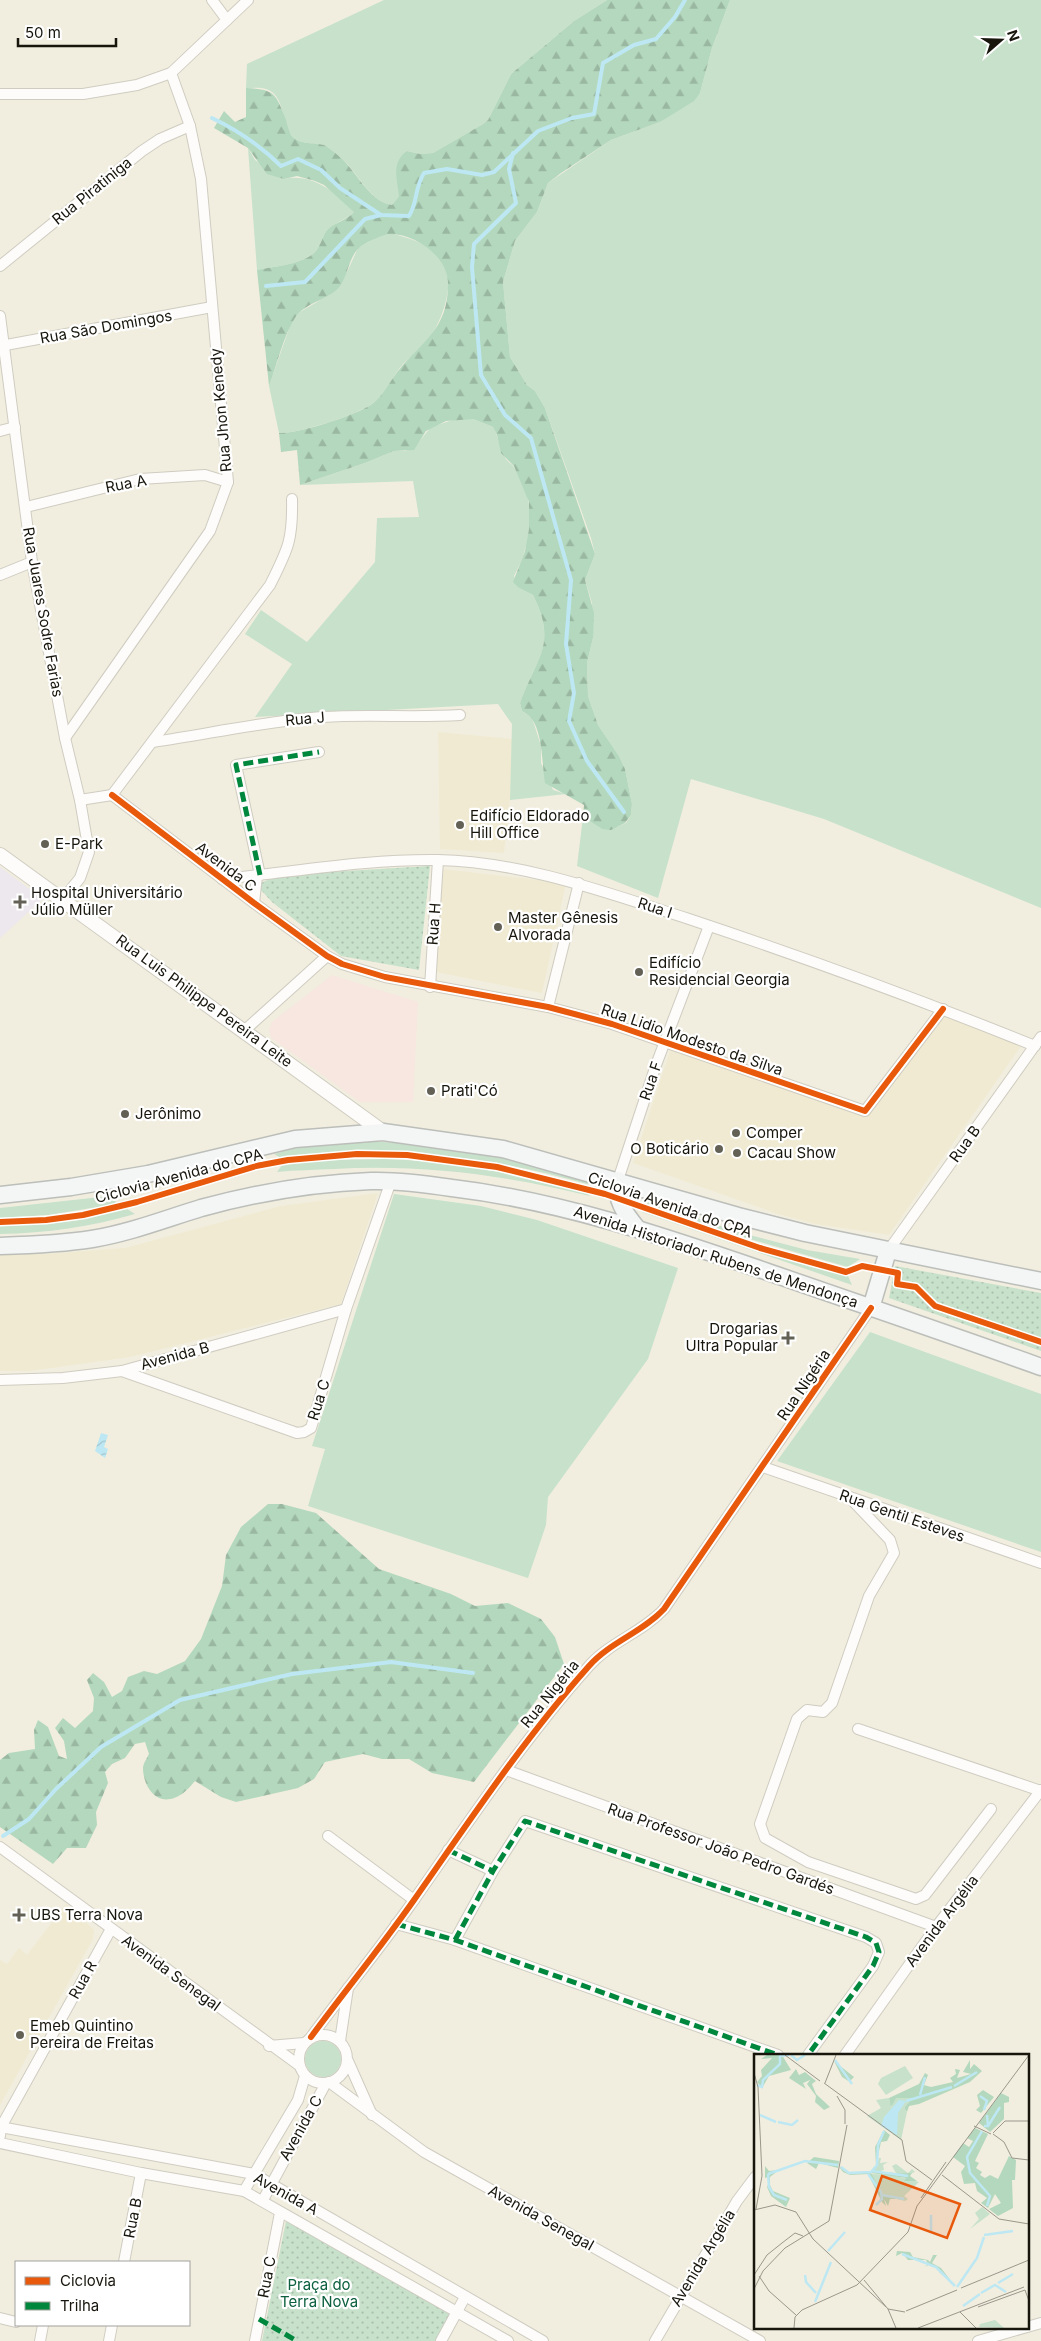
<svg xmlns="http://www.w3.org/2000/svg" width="1041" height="2341" viewBox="0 0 1041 2341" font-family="Inter,sans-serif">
	<defs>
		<pattern id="forest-firs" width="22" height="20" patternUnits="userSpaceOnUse" patternTransform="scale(1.25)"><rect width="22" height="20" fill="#b4d8bd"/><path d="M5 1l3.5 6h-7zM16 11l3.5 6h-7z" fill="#9ab8a1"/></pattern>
		<pattern id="park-dots" width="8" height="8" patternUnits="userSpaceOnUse" patternTransform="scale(1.25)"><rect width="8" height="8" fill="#c7e1cb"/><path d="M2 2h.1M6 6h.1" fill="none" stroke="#aac0ad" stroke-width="1.8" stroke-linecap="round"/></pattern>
		<pattern id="water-waves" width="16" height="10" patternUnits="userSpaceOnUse" patternTransform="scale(1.25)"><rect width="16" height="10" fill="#bde8f3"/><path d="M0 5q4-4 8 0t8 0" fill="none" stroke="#a2c6cf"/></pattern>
	</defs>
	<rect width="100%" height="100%" fill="#f1eedf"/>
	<g fill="#efead1">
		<polygon points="438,732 512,739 510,800 504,853 440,849"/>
		<polygon points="442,869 566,883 542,993 436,972"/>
		<polygon points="944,1013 1017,1041 1021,1046 889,1235 816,1224 778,1214 633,1163 671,1048 865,1113"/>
		<polygon points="378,1193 341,1304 130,1357 30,1371 0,1371 0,1252 46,1254 125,1248 281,1206"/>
		<polygon points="66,1904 94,1930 93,1939 0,2105 0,1960 7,1964 19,1948 27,1955"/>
	</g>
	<polygon fill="#f7e7e0" points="332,975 418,1002 413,1102 360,1102 271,1038 269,1029 272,1022"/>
	<polygon fill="#ede8ee" points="0,867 43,899 0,938"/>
	<g fill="#c7e1cb">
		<path d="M384,0H607L574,21L511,74L488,120L483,124L433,153L420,154L407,151L399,196L392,205C369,202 357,170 339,156C335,153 329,147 324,145C312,142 299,145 291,135C282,122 284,94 266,89C260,87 252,88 246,88L247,64Z"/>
		<polygon points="730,0 1041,0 1041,908 824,819 691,779 658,898 577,866 583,817 602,829 617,827 626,823 631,815 632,804 625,769 619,756 598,725 588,696 587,663 593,638 592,603 585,580 595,554 591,538 545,408 535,391 527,385 510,357 503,282 515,241 537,212 548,183 611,140 660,122 700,93 712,48"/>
		<path d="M248,148L255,160L284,179C312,173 332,191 353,208L354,212C347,219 336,222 328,229C322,235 321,247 314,253C300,265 275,266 257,270Z"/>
		<path d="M390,233C408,238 429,243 441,258C458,279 442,322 428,340C421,350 411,356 403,364C392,376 386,394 373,403C358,415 297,434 279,433L269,386L291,323L300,312L329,295L348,270L358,248L381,235Z"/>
		<path d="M456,419H473L493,427C499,437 499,449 506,459C508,462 512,464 514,467C538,498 532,544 514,576L519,588L533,595C558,646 536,658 520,703L522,711L532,718L535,727L541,746V763L553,790L566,794L510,800L512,724L498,704L255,717L292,664L245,634L261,610L307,642L375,562L377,518L419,517L413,481L300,485L365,463L394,451H406L418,443L431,427Z"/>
		<path d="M383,1142C425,1144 467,1149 509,1158C537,1165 566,1174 594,1182L587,1184C488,1156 382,1143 281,1158L274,1154C310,1143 346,1142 383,1142Z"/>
		<path d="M386,1159C455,1161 519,1175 585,1191L590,1196C506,1175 420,1164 334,1169C315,1170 296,1170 277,1172L282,1165L329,1160Z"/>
		<polygon points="394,1194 481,1206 537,1220 678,1268 648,1359 548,1497 546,1525 528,1578 308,1506 325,1449 312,1446"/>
		<polygon points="119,1195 115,1203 110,1205 48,1215 0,1218 0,1208"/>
		<polygon points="645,1200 738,1232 807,1250 860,1259 848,1267 746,1238 648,1205"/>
		<path d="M127,1209L135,1214C90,1227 47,1233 0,1234V1225L60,1221Z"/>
		<polygon points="647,1211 744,1245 847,1274 852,1285 642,1212"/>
		<polygon points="870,1332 1041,1394 1041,1552 777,1461"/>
		<circle cx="323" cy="2059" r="18"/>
	</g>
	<g fill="url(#forest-firs)">
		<path d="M607,0H730L712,48L700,93L694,101L660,122L611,140L561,173L548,183L537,212L515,241L503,282L510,357L527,385L535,391L545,408L595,554L585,580L594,613L593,638L587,663L588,696L598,725L619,756L625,769L632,804L631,815L625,823L611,830L602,829L583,817L584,805L545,783C542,766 543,732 531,718C529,715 525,713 522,711L520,703C536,658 558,645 533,595L519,588L513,582L525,551L529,529V502L514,466L501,453L497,435L493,427L473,419L446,421L426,431L414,450L394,451L365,463L300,485L297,450L281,452L279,433C298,434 357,415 372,404C383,396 390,381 398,371C423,341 449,328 448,282C447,255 413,233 389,234C383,234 363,244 359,248C349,257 348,275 340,286C330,299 311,301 299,313C285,328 277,366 269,386L257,270C275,266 300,265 314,253C321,247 322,235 328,229C336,222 347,220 354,212L324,185L315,181L297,176L284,179L267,174L248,148L214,128L224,111L235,122L246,117V88C275,89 276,94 286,120C287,125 289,131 291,135C299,145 312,142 324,145C329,147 335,153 339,156C356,170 369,202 392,205L399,196C397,179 391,162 407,151L420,154L433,153L483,124L488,120L511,74L574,21Z"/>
		<path d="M268,1504H282L316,1513L379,1569L451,1594L475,1606L508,1603L541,1619L555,1637L564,1664L474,1782L432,1773L409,1759H382L363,1754L325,1762L314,1779L298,1788L236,1802L221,1797L195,1781C189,1788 183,1795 174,1798C155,1805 143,1785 143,1768C143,1764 147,1758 149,1754L145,1742L135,1744L125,1758L112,1764L105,1772L108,1783L96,1812L97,1825L86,1848H67L53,1864L0,1827V1760L9,1753L35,1749L34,1730L38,1720L48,1727L59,1756L67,1759L64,1741L55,1728L63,1718L75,1728L93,1711L94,1698L87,1680L93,1673L104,1682L112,1697L122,1691L128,1677L144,1671L157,1674L185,1661L201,1639L222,1586L226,1555L241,1527Z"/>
	</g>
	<g fill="url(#park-dots)">
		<polygon points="430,866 419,970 341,956 272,902 261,890 261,883 274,877 294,874"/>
		<polygon points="895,1266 1041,1293 1041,1351 889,1298"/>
		<polygon points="286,2221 452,2314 436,2341 262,2341"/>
	</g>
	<polygon fill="url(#water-waves)" points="101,1433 108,1435 104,1447 108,1449 105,1458 95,1451"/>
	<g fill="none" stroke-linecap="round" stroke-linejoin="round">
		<g stroke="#bde8f3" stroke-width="4">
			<path d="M212,118C237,130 261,146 281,166L298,159L321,170L340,188L381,215L409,216C418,202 414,189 424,173L447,169L482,175L494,172L538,131L572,118L594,114L603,63L634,45L656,39L675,17L685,0"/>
			<polyline points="513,153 509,169 516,203 474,244 472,267 481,375 505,415 531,438 571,580 566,644 574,693 569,721 587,761 624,812"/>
			<polyline points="266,286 305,282 365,219 381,215"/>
			<polyline points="3,1836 29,1819 56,1789 101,1747 180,1700 292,1674 391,1662 473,1673"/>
		</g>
		<defs>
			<g id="street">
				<polyline points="212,0 227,20"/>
				<polyline points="0,94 83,94 137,85 171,73 248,0"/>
				<polyline points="0,266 142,151 160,139 190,126"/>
				<polyline points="0,316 32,562 65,738 80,800 89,852 80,878 63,899"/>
				<polyline points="0,346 212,307"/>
				<polyline points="0,431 15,427"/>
				<polyline points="26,507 140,479 205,475 228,482"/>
				<polyline points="0,575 32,562"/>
				<polyline points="65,738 210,531 228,482 201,179 190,126 171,73"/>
				<path d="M153,742C209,734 265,721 323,717C368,714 414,718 460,715"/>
				<polyline points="112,795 254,903 327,956 342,964 385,977 548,1007 612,1024 865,1111 943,1009"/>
				<path d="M112,795L270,585C288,549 293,540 292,499"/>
				<polyline points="80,800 112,795"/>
				<polyline points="260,875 236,765 319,752"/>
				<path d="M222,879C294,872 366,859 438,860C525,862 607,893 689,919C806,958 921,1000 1035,1046"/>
				<polyline points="254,903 257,876"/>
				<polyline points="430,987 438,860"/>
				<polyline points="548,1007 579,883"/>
				<polyline points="245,1030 327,956"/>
				<polyline points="618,1180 656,1065 709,926"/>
				<polyline points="888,1251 1041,1037"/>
				<polyline points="122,1371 297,1433 304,1432 311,1428 346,1309 391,1181"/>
				<polyline points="0,1380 63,1378 122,1371 346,1309"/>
				<polyline points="763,1467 1041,1563"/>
				<polyline points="851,1499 890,1540 894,1553 869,1596 832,1703 823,1712 807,1710 797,1719 760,1824 765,1838 808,1862 916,1899 925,1895 991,1809"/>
				<polyline points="858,1729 1041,1791"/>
				<polyline points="506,1770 936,1927"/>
				<polyline points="328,1836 414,1900"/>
				<polyline points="0,1847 300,2066"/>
				<polyline points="448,1850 493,1871"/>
				<polyline points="396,1924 455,1940 778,2055"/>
				<polyline points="455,1940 493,1871 525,1821 866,1937 876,1943 879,1952 873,1966 808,2055"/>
				<circle cx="323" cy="2059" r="24"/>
				<path d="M311,2037C345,1991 381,1947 414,1900C470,1820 524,1739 589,1666C610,1642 643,1632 664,1609L871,1308"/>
				<polyline points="340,2041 348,1988"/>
				<polyline points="269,2046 304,2043"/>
				<polyline points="845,2055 936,1927 1041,1790"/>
				<polyline points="348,2061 372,2115"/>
				<polyline points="329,2082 424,2152 760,2341"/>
				<polyline points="0,2127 254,2174 543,2341"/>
				<polyline points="0,2136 1,2127 111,1929"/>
				<polyline points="0,2143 141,2173 244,2191 508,2341"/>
				<polyline points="244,2191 298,2100 305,2076"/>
				<polyline points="263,2200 326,2083"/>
				<polyline points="124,2262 141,2173"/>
				<polyline points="0,2318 16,2322"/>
				<polyline points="1027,2327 1041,2323"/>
				<polyline points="40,2341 43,2325"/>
				<polyline points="109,2341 112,2325"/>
				<polyline points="255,2341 280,2213"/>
				<polyline points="441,2341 465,2297"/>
				<polyline points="655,2341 737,2201 755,2177"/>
				<polyline points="978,2341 1027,2327"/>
			</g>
			<polyline id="secondary" points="0,855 383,1132"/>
			<g id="primary">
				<path d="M618,1180C615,1201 625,1213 637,1228"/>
				<polyline points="0,1195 71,1187 148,1174 295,1139 383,1132 503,1149 738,1216 805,1233 1041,1281"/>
				<path d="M0,1246C31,1245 61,1244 92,1239C129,1233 165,1219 201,1208C256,1193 315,1183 371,1181C398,1180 426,1184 452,1188C560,1201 663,1236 765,1271C857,1303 949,1334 1041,1367"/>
				<polyline points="871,1308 888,1251"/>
			</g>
		</defs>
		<use href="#street" stroke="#cfccc1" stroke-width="12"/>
		<use href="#secondary" stroke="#cfccc1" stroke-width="16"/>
		<use href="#primary" stroke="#bcbeba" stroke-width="19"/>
		<use href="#street" stroke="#fdfcfa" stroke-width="10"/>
		<use href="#secondary" stroke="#fdfcfa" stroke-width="14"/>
		<use href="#primary" stroke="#f4f6f5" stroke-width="16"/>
		<g stroke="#00873e" stroke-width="5" stroke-dasharray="10 5" stroke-linecap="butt">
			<polyline points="260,875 236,765 319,752"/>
			<polyline points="448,1850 493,1871"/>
			<polyline points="396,1924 455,1940 778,2055"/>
			<polyline points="455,1940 493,1871 525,1821 866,1937 876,1943 879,1952 873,1966 808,2055"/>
			<polyline points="259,2319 297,2341"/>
		</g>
		<defs>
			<g id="cycleway">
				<polyline points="112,795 254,903 327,956 342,964 385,977 548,1007 612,1024 865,1111 943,1009"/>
				<polyline points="0,1222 46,1220 83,1215 137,1202 256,1166 288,1160 357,1154 407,1155 497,1167 605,1194 760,1248 846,1272 862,1266 898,1273 897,1284 916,1287 935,1306 1041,1342"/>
				<path d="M311,2037C345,1991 381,1947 414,1900C470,1820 524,1739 589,1666C610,1642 643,1632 664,1609L871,1308"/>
			</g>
		</defs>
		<use href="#cycleway" stroke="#fff" stroke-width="9"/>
		<use href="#cycleway" stroke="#e8590c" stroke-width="6"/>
	</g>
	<g fill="#636156" stroke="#fff" stroke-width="2">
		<circle cx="460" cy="825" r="5"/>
		<circle cx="45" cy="844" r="5"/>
		<path d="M17.5 894.5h5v5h5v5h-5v5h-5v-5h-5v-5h5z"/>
		<circle cx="498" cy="927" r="5"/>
		<circle cx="639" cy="972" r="5"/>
		<circle cx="431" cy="1091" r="5"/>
		<circle cx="125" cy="1114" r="5"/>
		<circle cx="736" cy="1133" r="5"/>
		<circle cx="719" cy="1149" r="5"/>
		<circle cx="737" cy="1153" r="5"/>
		<path d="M785.5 1330.5h5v5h5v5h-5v5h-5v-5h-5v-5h5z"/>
		<path d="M16.5 1907.5h5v5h5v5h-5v5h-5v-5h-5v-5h5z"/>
		<circle cx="20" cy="2035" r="5"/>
	</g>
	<g text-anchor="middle" stroke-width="4.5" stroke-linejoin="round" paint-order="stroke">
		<g font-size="15" fill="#17150c" stroke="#fff">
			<text transform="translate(92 191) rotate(-39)" y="5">Rua Piratiniga</text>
			<text transform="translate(106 327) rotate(-10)" y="5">Rua São Domingos</text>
			<text transform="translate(221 410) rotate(-95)" y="5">Rua Jhon Kenedy</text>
			<text transform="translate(126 484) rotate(-11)" y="5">Rua A</text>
			<text transform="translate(43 612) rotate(80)" y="5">Rua Juares Sodre Farias</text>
			<text transform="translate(305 719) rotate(-5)" y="5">Rua J</text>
			<text transform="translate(226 867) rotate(37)" y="5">Avenida C</text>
			<text transform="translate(655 908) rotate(18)" y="5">Rua I</text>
			<text transform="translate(434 924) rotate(-86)" y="5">Rua H</text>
			<text transform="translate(204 1001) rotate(36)" y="5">Rua Luis Philippe Pereira Leite</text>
			<text transform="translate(692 1040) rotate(19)" y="5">Rua Lidio Modesto da Silva</text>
			<text transform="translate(651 1081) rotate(-71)" y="5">Rua F</text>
			<text transform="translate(965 1144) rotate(-54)" y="5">Rua B</text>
			<text transform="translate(179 1176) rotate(-15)" y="5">Ciclovia Avenida do CPA</text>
			<text transform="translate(670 1205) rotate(19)" y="5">Ciclovia Avenida do CPA</text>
			<text transform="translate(716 1257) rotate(18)" y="5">Avenida Historiador Rubens de Mendonça</text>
			<text transform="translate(175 1356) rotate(-15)" y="5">Avenida B</text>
			<text transform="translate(804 1385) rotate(-56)" y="5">Rua Nigéria</text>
			<text transform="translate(319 1400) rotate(-73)" y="5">Rua C</text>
			<text transform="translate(902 1516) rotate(19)" y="5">Rua Gentil Esteves</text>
			<text transform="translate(550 1694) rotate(-51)" y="5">Rua Nigéria</text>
			<text transform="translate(721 1849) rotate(20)" y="5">Rua Professor João Pedro Gardés</text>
			<text transform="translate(942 1921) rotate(-53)" y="5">Avenida Argélia</text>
			<text transform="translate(171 1973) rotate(36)" y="5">Avenida Senegal</text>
			<text transform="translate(83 1980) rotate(-61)" y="5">Rua R</text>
			<text transform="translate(301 2128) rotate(-61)" y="5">Avenida C</text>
			<text transform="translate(286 2194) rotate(29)" y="5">Avenida A</text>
			<text transform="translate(133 2218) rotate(-79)" y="5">Rua B</text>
			<text transform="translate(541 2218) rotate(29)" y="5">Avenida Senegal</text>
			<text transform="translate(703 2258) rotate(-59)" y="5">Avenida Argélia</text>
			<text transform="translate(267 2277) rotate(-79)" y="5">Rua C</text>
		</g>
		<g font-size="15" fill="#17150c" stroke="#fff" text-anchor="start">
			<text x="470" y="821">Edifício Eldorado<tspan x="470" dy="17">Hill Office</tspan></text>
			<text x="55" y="849">E-Park</text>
			<text x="31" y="898">Hospital Universitário<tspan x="31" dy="17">Júlio Müller</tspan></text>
			<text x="508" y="923">Master Gênesis<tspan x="508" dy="17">Alvorada</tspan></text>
			<text x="649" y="968">Edifício<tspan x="649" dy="17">Residencial Georgia</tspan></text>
			<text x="441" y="1096">Prati'Có</text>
			<text x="135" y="1119">Jerônimo</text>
			<text x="746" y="1138">Comper</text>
			<text x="709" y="1154" text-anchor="end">O Boticário</text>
			<text x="747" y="1158">Cacau Show</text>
			<text x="778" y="1334" text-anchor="end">Drogarias<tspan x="778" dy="17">Ultra Popular</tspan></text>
			<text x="30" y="1920">UBS Terra Nova</text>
			<text x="30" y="2031">Emeb Quintino<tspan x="30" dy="17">Pereira de Freitas</tspan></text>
		</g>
		<g font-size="15" fill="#0d613f" stroke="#fff">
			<text x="319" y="2290">Praça do<tspan x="319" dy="17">Terra Nova</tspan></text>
		</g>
	</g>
	<g transform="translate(754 2054)">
		<rect width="275" height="275" fill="#f1eedf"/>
		<path d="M151,12L159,24L132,41L124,30L127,24ZM125,104H127L126,109L134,108L129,111L130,116L126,117L130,120L133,118L142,119L138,112L142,110L154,119L158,115L161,118L153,121L136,119L130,120L127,119L121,116ZM117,120L138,121L165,128L150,142L154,145L151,147L130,142Z" fill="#c7e1cb"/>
		<path d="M13,1H28L37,16L15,22L8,34L3,28L8,22L7,16L18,4L7,5ZM216,6V15L220,10L228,17L216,28L165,50L155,52L153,58L150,54L158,44H142V49L136,53L135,44L165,30L171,19L174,21L170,31L177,33L199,28L196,24L202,20L201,15L206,16L203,24L217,20L209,18ZM80,7L100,23L96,27L99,30L88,23ZM42,15L45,21L51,18L62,27L58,30L62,40L76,53L70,56L61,48L62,42L53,30L56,26L49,29L52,35L35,24ZM229,36L240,43L227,59L222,56L226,52L223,41ZM247,39L255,43V48L250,49V65L236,78L225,69ZM221,74L234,80L221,107L225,109L222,114L228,118L226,121L231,124L236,121L244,125L255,102L262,106L261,126H258L259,154L244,162L235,155L247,149L241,140L234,154L227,149L233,144L223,137L221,129L210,130L207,118L211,112L199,103L209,89L215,93L219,87L213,84ZM130,76L136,81L133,87L127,88L121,116L130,120L158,119L156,122L163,127H150L152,124L117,119L130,142L151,145H136L134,152L130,145L132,152L127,147L122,150L127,146L114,120L96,121L89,118L86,114L87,112L90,117L96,119L116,118L122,111L121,93ZM60,103L85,107L84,114L65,109L62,115L53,109ZM11,112L15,117L25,116L16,123V131L19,137L36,144L32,153L17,142L13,133L15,129L14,123L11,124ZM143,197L156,198L159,203L174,206L176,208L179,201H183L178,209L187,214L201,232L185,218L186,216L176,210L171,213L174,210L172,206H154L148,199L142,202Z" fill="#b4d8bd"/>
		<path d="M135,44L137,53L142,44H158L150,54L153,58L147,86L113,62L127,54L122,46ZM228,153L236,160L216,175L225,165L221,159ZM241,266L250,274L225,273L226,270Z" fill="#c7e1cb"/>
		<path d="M145,46L152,47L144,59L143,81L127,72L130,63Z" fill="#bde8f3"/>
		<path fill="none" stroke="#bde8f3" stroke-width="2.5" d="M37,1L43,6L51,1M81,6L98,30M3,31L8,33L9,26L26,10V2L35,1M200,32L223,18M166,41L171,23M226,42L233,47L230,56M152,47L198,33M6,61L22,68M24,68L38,71L44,66M230,72H234L233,61M234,72L246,53M228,77L213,103L216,119L236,142L233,152M87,113L95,119L117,118L123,111L124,91L130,77M118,117L154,122M14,120L51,107L84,111M14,120L15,133L20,141L33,146M114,120L127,138L128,145L122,151M128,141L150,145M177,178V161M230,181L259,177M74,197L91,178M148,200L182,213L201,232M51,221L52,228L62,239M244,229L259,220M203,233L223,204L230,183M227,239L241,231L252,238M61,248L77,208M209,252L226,240"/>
		<path fill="none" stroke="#9a978b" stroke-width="1" d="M31,1L66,27M0,19L4,33L8,122L2,155M70,29L148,86L152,107L178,126M71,29L82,1M83,42L91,56V70M220,72L237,80M239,79L251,67H275M239,80L250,88L258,104L275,106M188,121L245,165L275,170M167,144L192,108M0,156L21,151L42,158L59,185L132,253M0,221L13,201L28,189L41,179L49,182M5,222L15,237L42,261M110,226L134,255L142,274M207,234L275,206M0,235L9,217L31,194L75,167L93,71M224,253L271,236L275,247M134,255L151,258M152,257L203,236M206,258L222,274M40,274L41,263L48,256L103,231L154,178L163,152L275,1M164,274L270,233"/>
		<path fill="#e8590c" fill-opacity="0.15" stroke="#e8590c" stroke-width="2.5" d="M128,122L206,150L193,184L116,156Z"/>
		<rect width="275" height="275" fill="none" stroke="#17150c" stroke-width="2.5"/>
	</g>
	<rect x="15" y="2261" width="175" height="65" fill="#ffffff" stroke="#a2a19e"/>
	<rect x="25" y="2277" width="25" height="8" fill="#e8590c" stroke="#a2a19e"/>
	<text x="60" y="2286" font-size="15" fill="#17150c">Ciclovia</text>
	<rect x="25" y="2302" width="25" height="8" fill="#00873e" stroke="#a2a19e"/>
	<text x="60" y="2311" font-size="15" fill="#17150c">Trilha</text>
	<g transform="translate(1001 40) rotate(70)" stroke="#ffffff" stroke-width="4" paint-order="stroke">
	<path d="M0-4L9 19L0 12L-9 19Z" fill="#17150c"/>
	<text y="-8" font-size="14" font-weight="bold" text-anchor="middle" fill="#17150c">N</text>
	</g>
	<path d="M18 38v8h98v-8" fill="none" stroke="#17150c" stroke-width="2.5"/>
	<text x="25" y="38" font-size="15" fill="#17150c" stroke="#ffffff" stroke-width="4" paint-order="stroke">50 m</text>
</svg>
